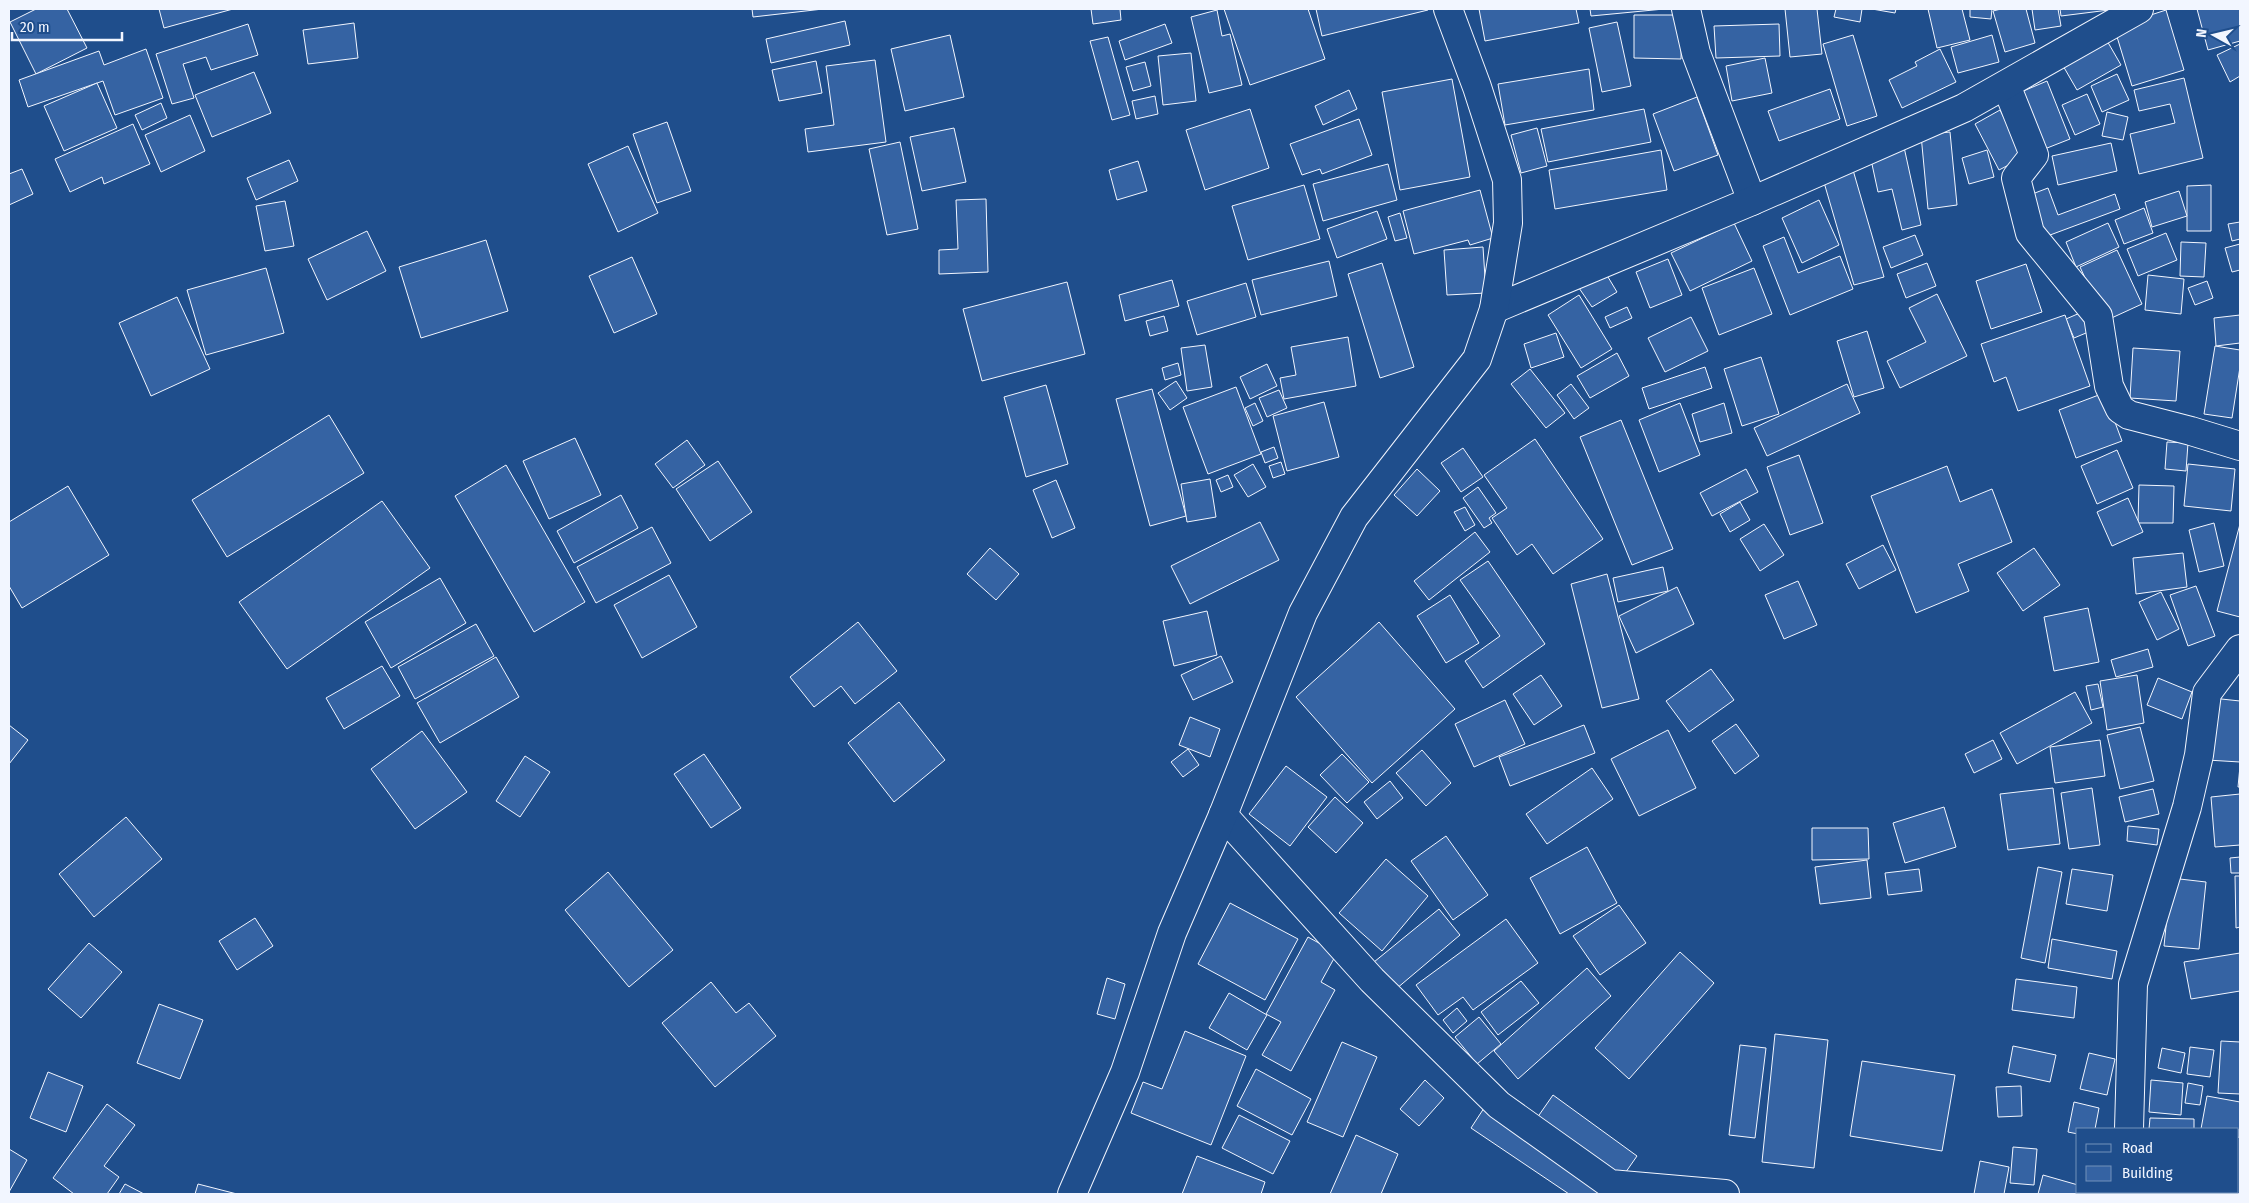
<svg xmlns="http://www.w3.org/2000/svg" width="2249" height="1203" viewBox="0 0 2249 1203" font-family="'Fira Sans Condensed',sans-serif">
	<rect width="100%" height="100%" fill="#1f4e8c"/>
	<g fill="#3563a3" stroke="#f2f6ff">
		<polygon points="36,9 67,9 87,48 36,74 10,22"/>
		<polygon points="159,9 233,9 164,28"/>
		<polygon points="752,9 823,9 753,17"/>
		<polygon points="1091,9 1120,9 1121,20 1093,24"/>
		<polygon points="1224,9 1308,9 1325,59 1250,85"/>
		<polygon points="1316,9 1428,9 1428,10 1322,36"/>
		<polygon points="1479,9 1576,9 1579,23 1485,41"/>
		<polygon points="1590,9 1664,9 1591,16"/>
		<polygon points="1785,9 1817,9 1822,54 1790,57"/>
		<polygon points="1836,9 1862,9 1860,22 1834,17"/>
		<polygon points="1872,9 1896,9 1895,13"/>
		<polygon points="1928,9 1962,9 1970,40 1937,48"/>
		<polygon points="1970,9 1992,9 1991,19 1970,17"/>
		<polygon points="2001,9 2026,9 2035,43 2005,52 1993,11"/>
		<polygon points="2032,9 2058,9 2061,26 2035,30"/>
		<polygon points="2060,9 2117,9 2061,16"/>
		<polygon points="2197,9 2240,9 2240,41 2208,50"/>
		<polygon points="1217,10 1222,36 1230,34 1242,85 1209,93 1191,17"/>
		<polygon points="2166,10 2184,70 2132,86 2114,27"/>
		<polygon points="1634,15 1682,15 1681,59 1634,58"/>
		<polygon points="845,21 850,45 771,63 766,39"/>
		<polygon points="1617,22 1631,86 1602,92 1589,28"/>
		<polygon points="354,23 358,58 308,64 303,30"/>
		<polygon points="248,24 258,55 211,70 206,57 183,64 194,98 172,104 156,54"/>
		<polygon points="1165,24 1172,43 1125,60 1119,41"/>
		<polygon points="1779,24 1780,56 1716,58 1714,26"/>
		<polygon points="950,35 964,97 905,111 891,49"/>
		<polygon points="1853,35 1877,116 1847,126 1823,44"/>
		<polygon points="1992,35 1999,62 1958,73 1951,47"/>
		<polygon points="1108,37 1130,115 1112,120 1090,41"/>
		<polygon points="2106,39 2121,65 2077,90 2062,64"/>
		<polygon points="2240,44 2240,76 2230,82 2217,55"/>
		<polygon points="146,49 163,98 115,115 103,81 28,107 19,80 99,51 104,65"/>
		<polygon points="1940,49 1956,82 1902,108 1889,80 1917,66 1915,62"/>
		<polygon points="1191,53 1196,101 1163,105 1158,56"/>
		<polygon points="1765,58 1772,93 1732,101 1726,66"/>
		<polygon points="875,60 886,142 808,152 805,129 834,125 826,66"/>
		<polygon points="816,61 822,93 779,101 772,70"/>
		<polygon points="1145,62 1151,86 1133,91 1126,67"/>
		<polygon points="1589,69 1594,110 1505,125 1498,84"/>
		<polygon points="254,72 271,113 212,137 195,95"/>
		<polygon points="2117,74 2129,100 2102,112 2091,86"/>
		<polygon points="2184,78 2203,158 2139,174 2130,134 2175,123 2170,104 2139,111 2134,90"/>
		<polygon points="1452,79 1470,177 1400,190 1382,92"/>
		<polygon points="2047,81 2070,139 2042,150 2021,92"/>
		<polygon points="97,83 117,128 64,151 44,106"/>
		<polygon points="1830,89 1840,119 1779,141 1768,111"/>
		<polygon points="1349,90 1357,109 1323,125 1315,106"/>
		<polygon points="2087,94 2100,124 2075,135 2062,105"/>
		<polygon points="1155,96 1158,114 1136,119 1132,101"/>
		<polygon points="1697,97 1718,155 1674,171 1653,114"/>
		<polygon points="161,103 167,118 142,130 135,115"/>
		<polygon points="1250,109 1269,168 1205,190 1186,130"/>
		<polygon points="1644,109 1651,142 1548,162 1541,129"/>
		<polygon points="2000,110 2024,157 1999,170 1975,124"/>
		<polygon points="2107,112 2128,117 2123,140 2102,136"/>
		<polygon points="190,115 205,151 161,172 145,135"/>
		<polygon points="1359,119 1372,155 1322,174 1320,169 1302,175 1290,144"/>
		<polygon points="667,122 691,191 657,203 633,134"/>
		<polygon points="133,124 150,164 104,184 102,177 70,192 55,159"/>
		<polygon points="954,128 966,182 922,191 910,137"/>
		<polygon points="1537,128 1547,166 1521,173 1511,135"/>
		<polygon points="1950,132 1957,205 1928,209 1921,135"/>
		<polygon points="900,142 918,229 887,235 869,149"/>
		<polygon points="2111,143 2117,171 2058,185 2052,156"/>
		<polygon points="628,146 658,213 618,232 588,164"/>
		<polygon points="1904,147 1921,225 1902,230 1892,189 1878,192 1870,155"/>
		<polygon points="1661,150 1667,190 1555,209 1549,170"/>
		<polygon points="1987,150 1994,177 1969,184 1962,158"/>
		<polygon points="289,160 298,181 256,200 247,178"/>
		<polygon points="1138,161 1147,191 1117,200 1109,170"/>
		<polygon points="1388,164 1397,200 1323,221 1313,184"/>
		<polygon points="22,169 33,194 9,205 9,174"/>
		<polygon points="1853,170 1884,277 1854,285 1823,179"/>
		<polygon points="1304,185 1320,239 1248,260 1232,206"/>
		<polygon points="2211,185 2211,231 2187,231 2187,186"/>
		<polygon points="2048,188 2058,215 2115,194 2120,209 2042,238 2027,196"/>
		<polygon points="1480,190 1493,238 1470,245 1468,240 1414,254 1403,211"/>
		<polygon points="2179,191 2187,216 2152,227 2145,202"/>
		<polygon points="986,199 988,272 939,274 939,250 958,249 956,200"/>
		<polygon points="1819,200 1839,245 1802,263 1782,218"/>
		<polygon points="285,201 294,246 265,251 256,206"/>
		<polygon points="2144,208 2153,233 2124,244 2115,220"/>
		<polygon points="1377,211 1387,239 1337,258 1327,229"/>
		<polygon points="1400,213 1407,238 1395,241 1388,217"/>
		<polygon points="2240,222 2240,239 2232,241 2228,224"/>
		<polygon points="1734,223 1752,261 1690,291 1671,253"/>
		<polygon points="2108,223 2119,247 2076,267 2066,242"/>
		<polygon points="367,231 386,271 327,300 308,259"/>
		<polygon points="2166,233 2177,260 2138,276 2127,249"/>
		<polygon points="1915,235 1923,255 1891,268 1883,247"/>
		<polygon points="1784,237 1798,273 1840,256 1853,289 1790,315 1763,246"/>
		<polygon points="486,240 508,311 421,338 399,267"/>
		<polygon points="2181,242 2206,243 2204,277 2180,276"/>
		<polygon points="2240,244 2240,270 2232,272 2225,248"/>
		<polygon points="1483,247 1486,293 1447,295 1444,250"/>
		<polygon points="2117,250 2142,304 2105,321 2080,267"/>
		<polygon points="632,257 657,314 614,333 589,276"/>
		<polygon points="1668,259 1682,295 1650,308 1636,272"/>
		<polygon points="1329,261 1337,296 1261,315 1252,280"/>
		<polygon points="1382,263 1414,367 1380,378 1348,274"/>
		<polygon points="1927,263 1936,286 1906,298 1897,274"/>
		<polygon points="2026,264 2042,312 1991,329 1976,281"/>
		<polygon points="266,268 284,333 206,355 187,290"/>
		<polygon points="1754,268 1772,314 1719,335 1702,288"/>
		<polygon points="1605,272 1617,292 1592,307 1579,288"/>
		<polygon points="2148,275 2184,279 2181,314 2145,310"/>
		<polygon points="1172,280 1179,306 1125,321 1119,295"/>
		<polygon points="2207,281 2213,298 2195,305 2188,288"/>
		<polygon points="1067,282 1085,354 982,381 963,309"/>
		<polygon points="1246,283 1256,317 1197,335 1187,301"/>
		<polygon points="1937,294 1967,356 1900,388 1887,361 1926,342 1909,308"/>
		<polygon points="1579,295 1612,349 1581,368 1548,315"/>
		<polygon points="177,297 210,369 151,396 119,323"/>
		<polygon points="1627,307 1632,318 1610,328 1605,317"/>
		<polygon points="2089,309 2098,328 2074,338 2066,319"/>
		<polygon points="2065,315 2090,386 2018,411 2006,377 1994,382 1981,344"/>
		<polygon points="2240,315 2240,343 2216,346 2214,318"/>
		<polygon points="1164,316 1168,331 1150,336 1146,321"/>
		<polygon points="1691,317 1708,351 1665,372 1648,338"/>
		<polygon points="1867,331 1884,388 1854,397 1837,341"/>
		<polygon points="1556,333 1564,357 1531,368 1524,344"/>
		<polygon points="1348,337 1356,386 1284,399 1280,378 1296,375 1291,347"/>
		<polygon points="1205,345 1212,387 1187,391 1181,348"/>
		<polygon points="2215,346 2240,350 2240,367 2232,418 2204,414"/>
		<polygon points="2133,348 2180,351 2176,401 2130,398"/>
		<polygon points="1617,353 1629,376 1590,398 1577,376"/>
		<polygon points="1761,357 1779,414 1742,426 1724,369"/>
		<polygon points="1178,363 1181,375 1165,380 1162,368"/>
		<polygon points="1267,364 1277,386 1250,399 1240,377"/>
		<polygon points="1705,367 1712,388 1649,409 1642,388"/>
		<polygon points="1530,369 1565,413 1546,428 1511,384"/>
		<polygon points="1176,381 1187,398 1170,410 1158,393"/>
		<polygon points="1571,384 1589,408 1574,419 1557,395"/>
		<polygon points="1847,384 1860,413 1767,456 1754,428"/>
		<polygon points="1046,385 1068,464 1026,477 1004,397"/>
		<polygon points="1236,387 1261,454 1208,474 1183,407"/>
		<polygon points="1152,389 1186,516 1150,526 1116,399"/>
		<polygon points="1279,390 1287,408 1267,417 1259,398"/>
		<polygon points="2104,393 2122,441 2076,458 2059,410"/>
		<polygon points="1324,402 1339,457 1287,471 1273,416"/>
		<polygon points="1255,403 1263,421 1253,426 1245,408"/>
		<polygon points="1680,403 1700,455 1659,472 1639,420"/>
		<polygon points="1724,403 1732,433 1700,442 1692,414"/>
		<polygon points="329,415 364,473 227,557 192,500"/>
		<polygon points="1621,420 1673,549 1632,565 1580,437"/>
		<polygon points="575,438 601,495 549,519 523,461"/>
		<polygon points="1535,439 1603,539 1553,574 1532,544 1517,555 1492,518 1507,508 1484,475"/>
		<polygon points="687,440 705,465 673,488 655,464"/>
		<polygon points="2167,442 2188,443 2186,471 2165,469"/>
		<polygon points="1274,447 1278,458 1265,463 1261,452"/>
		<polygon points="1463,448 1483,477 1461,492 1441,463"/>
		<polygon points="2117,450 2133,488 2097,504 2081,466"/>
		<polygon points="1799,455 1823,523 1790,535 1767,467"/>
		<polygon points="718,461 752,512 710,541 676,489"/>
		<polygon points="1281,462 1285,474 1273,478 1269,466"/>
		<polygon points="1253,464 1266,487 1248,497 1234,475"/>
		<polygon points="2188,464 2235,469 2231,511 2184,506"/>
		<polygon points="506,465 585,602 534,632 455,496"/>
		<polygon points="1947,466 1960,502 1992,489 2012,542 1958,564 1969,591 1916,613 1871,496"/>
		<polygon points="1417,469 1440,491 1417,516 1394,495"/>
		<polygon points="1746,469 1758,492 1712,516 1700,493"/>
		<polygon points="1228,475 1233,487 1221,492 1216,480"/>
		<polygon points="1210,479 1216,517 1187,522 1181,484"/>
		<polygon points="1056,480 1075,528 1052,538 1033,490"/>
		<polygon points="2139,485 2174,486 2173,523 2138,523"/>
		<polygon points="68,486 109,555 22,608 9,586 9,522"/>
		<polygon points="1478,487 1496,513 1489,518 1492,523 1484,528 1463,498"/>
		<polygon points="621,495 638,528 574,563 557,531"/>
		<polygon points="2128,498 2143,532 2112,546 2097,512"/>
		<polygon points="382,501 430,568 287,669 239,602"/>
		<polygon points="1740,502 1750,520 1730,532 1720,514"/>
		<polygon points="1465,507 1475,525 1465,531 1454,512"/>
		<polygon points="1260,522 1279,560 1190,604 1171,566"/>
		<polygon points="2214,523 2224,566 2199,572 2189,530"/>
		<polygon points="1764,524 1784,555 1760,571 1740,539"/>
		<polygon points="2240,524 2240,617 2217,611"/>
		<polygon points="652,527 671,563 596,603 577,567"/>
		<polygon points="1475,532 1490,552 1429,600 1414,581"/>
		<polygon points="1883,545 1896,570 1859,589 1846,564"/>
		<polygon points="990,548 1019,574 996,600 967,574"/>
		<polygon points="2034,548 2060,585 2023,611 1997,573"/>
		<polygon points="2183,553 2187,587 2136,594 2133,558"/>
		<polygon points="1488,561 1545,644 1483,688 1465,661 1500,636 1460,580"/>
		<polygon points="1663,567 1668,591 1618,602 1613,578"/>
		<polygon points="1607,574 1639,699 1602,708 1571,584"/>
		<polygon points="669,575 697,627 642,658 614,605"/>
		<polygon points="440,578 466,623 391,668 365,622"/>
		<polygon points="1798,581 1817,625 1784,639 1765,595"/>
		<polygon points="2196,586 2215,636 2188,646 2170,595"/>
		<polygon points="1677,587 1694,624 1636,653 1619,616"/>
		<polygon points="2161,592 2179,629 2157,640 2139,602"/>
		<polygon points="1450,595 1479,643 1446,663 1417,616"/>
		<polygon points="2088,608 2099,662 2054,671 2044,617"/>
		<polygon points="1207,611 1217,655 1174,666 1163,621"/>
		<polygon points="858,622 897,671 855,704 841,686 814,707 790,677"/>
		<polygon points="1379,622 1455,709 1372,783 1296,697"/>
		<polygon points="476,624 494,656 415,699 398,667"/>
		<polygon points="2148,649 2153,667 2116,677 2111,660"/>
		<polygon points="1221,656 1233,682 1193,700 1181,675"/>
		<polygon points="496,657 519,697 440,743 417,703"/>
		<polygon points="382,666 400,696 344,729 326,698"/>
		<polygon points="1711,669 1734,700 1689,732 1666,701"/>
		<polygon points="1541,675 1562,706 1534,725 1513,694"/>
		<polygon points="2137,675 2144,723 2107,730 2100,681"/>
		<polygon points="2158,678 2192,692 2182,719 2147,705"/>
		<polygon points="2098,684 2103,707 2091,710 2086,686"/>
		<polygon points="2075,692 2092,723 2017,764 2000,733"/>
		<polygon points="2212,698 2240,701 2240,762 2207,760"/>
		<polygon points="1505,700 1525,744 1474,767 1455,724"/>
		<polygon points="899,702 945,760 894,802 848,743"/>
		<polygon points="1190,717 1220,729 1210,757 1179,745"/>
		<polygon points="1736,724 1759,756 1735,774 1712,741"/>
		<polygon points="9,725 28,740 9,764"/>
		<polygon points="1584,725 1595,753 1510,786 1499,757"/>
		<polygon points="2140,727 2154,781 2120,789 2107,735"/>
		<polygon points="1668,730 1696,788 1639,816 1611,759"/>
		<polygon points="422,731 467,792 415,829 371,769"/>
		<polygon points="1993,740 2002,759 1974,773 1965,754"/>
		<polygon points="2100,740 2105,776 2055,783 2050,747"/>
		<polygon points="1188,749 1199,765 1183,777 1171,762"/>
		<polygon points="1422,750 1451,783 1426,806 1396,773"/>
		<polygon points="704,754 741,808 711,828 674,774"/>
		<polygon points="1342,754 1369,782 1347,803 1320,775"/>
		<polygon points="525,756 550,772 520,817 496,801"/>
		<polygon points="1286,766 1327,797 1290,846 1249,814"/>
		<polygon points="2240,766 2240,787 2238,787"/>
		<polygon points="1592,768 1613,799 1547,844 1526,814"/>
		<polygon points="1390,781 1403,798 1377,819 1364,802"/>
		<polygon points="2053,788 2060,844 2008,850 2000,794"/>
		<polygon points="2092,788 2100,845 2069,849 2061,793"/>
		<polygon points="2153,789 2159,814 2125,822 2119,797"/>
		<polygon points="2240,794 2240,845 2215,847 2211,797"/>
		<polygon points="1335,797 1363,823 1336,853 1308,827"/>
		<polygon points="1944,807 1956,847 1905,863 1893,823"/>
		<polygon points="126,817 162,859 94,917 59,874"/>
		<polygon points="2128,826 2159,829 2157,845 2127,841"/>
		<polygon points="1812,828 1868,828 1869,859 1812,860"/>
		<polygon points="1446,836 1488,895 1453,920 1411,861"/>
		<polygon points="1587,847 1617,903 1560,934 1530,878"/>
		<polygon points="2240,857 2240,873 2231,873 2230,858"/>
		<polygon points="1386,859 1428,896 1382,951 1339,913"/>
		<polygon points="1867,860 1871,898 1820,904 1815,867"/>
		<polygon points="2038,867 2062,872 2045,963 2021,958"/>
		<polygon points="1919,869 1922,891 1888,895 1885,873"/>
		<polygon points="2072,869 2113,875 2107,911 2066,904"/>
		<polygon points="608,872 673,950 629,987 565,910"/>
		<polygon points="2235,876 2240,876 2240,927 2236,928"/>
		<polygon points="2171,878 2206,882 2199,949 2164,946"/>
		<polygon points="1230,903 1298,939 1265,1000 1198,964"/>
		<polygon points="1619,905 1646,943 1600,975 1573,936"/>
		<polygon points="1439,909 1460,935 1396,989 1374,962"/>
		<polygon points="255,918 273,946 237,970 219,941"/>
		<polygon points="1506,919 1538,963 1473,1010 1463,997 1438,1015 1416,985"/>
		<polygon points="1308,937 1337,953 1321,982 1335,990 1291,1071 1262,1055 1281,1022 1266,1014"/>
		<polygon points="2052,939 2117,951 2112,979 2048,968"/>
		<polygon points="89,943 122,972 81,1018 48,989"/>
		<polygon points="1680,952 1714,983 1629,1079 1595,1048"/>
		<polygon points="2240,953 2240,991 2191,999 2184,962"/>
		<polygon points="1587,968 1611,996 1518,1079 1494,1051"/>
		<polygon points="1107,978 1125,984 1115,1019 1097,1014"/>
		<polygon points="2016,979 2077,987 2074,1018 2012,1010"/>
		<polygon points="1521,981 1539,1003 1498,1035 1481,1012"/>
		<polygon points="711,982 736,1013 749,1003 776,1036 715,1087 662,1023"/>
		<polygon points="1229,993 1267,1015 1247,1050 1209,1028"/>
		<polygon points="159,1004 203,1020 180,1079 137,1063"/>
		<polygon points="1457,1008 1467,1021 1453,1033 1443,1020"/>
		<polygon points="1479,1017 1501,1044 1477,1064 1455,1037"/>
		<polygon points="1185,1031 1246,1056 1211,1145 1131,1113 1143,1082 1162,1089"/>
		<polygon points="1775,1034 1828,1040 1814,1168 1762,1162"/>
		<polygon points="2221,1041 2240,1042 2240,1094 2218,1093"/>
		<polygon points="1342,1042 1377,1057 1343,1137 1307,1122"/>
		<polygon points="1740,1045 1766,1048 1755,1138 1729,1135"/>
		<polygon points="2013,1046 2056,1055 2050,1082 2008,1073"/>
		<polygon points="2190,1047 2214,1050 2210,1077 2187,1074"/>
		<polygon points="2162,1048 2185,1053 2181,1073 2158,1068"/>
		<polygon points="2089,1053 2115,1059 2107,1095 2080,1089"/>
		<polygon points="1862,1061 1955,1075 1942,1151 1850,1136"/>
		<polygon points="1256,1069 1311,1099 1292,1135 1237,1106"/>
		<polygon points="48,1072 83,1086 66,1132 30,1118"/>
		<polygon points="1425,1080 1444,1098 1419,1126 1400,1109"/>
		<polygon points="2151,1080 2183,1083 2181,1115 2149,1112"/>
		<polygon points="2188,1083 2203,1086 2200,1105 2185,1103"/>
		<polygon points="2021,1086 2022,1116 1998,1117 1996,1087"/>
		<polygon points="1553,1095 1637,1156 1621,1179 1537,1118"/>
		<polygon points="2207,1096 2240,1102 2240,1138 2238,1137 2238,1129 2201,1129"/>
		<polygon points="2074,1102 2099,1108 2095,1129 2078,1129 2078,1134 2068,1132"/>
		<polygon points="107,1104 135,1125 104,1166 119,1177 107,1194 74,1194 53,1178"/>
		<polygon points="1486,1105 1606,1194 1569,1194 1471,1128"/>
		<polygon points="1239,1115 1290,1141 1273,1174 1222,1148"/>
		<polygon points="2150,1118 2194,1119 2194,1129 2149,1129"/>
		<polygon points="1356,1135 1398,1154 1381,1194 1330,1194"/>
		<polygon points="2013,1147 2037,1149 2034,1185 2010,1183"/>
		<polygon points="9,1149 27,1160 9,1192"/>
		<polygon points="1197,1156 1265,1182 1261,1194 1182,1194"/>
		<polygon points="1980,1161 2009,1167 2004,1194 1974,1194"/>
		<polygon points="2043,1175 2078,1185 2078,1192 2093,1192 2092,1194 2038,1194"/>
		<polygon points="125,1184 144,1194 119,1194"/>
		<polygon points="198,1184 237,1194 195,1194"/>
	</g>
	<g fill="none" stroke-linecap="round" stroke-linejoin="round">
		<defs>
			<g id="minor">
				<polyline points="1686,9 1696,53 1752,201"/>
				<polyline points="2006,85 2034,155 2016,178 2030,233 2098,316 2109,386 2120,409 2129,415 2191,431 2240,446"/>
				<polyline points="1494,309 1752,201 1964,108 2139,9"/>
				<polyline points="1223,815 1372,980 1499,1105 1610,1184 1725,1194"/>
				<polyline points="2129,1129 2133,984 2187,807 2199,755 2207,693 2240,649"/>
				<polyline points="1072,1194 1125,1072 1172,933 1223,815 1303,613 1354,517 1477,359 1494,309 1508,223 1507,180 1477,87 1448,9"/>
				<polyline points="2126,1194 2127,1192"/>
			</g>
		</defs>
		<use href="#minor" stroke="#f2f6ff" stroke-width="30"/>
		<use href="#minor" stroke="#1f4e8c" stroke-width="28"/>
	</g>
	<rect width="2249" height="1203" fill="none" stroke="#f2f6ff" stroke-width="20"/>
	<rect x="2076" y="1128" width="162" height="65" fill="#1f4e8c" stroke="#7391ba"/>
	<rect x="2086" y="1144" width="25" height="8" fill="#1f4e8c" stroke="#7391ba"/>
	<text x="2122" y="1153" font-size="15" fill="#f2f6ff">Road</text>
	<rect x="2086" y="1166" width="25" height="15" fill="#3563a3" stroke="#7391ba"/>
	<text x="2122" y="1178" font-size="15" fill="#f2f6ff">Building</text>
	<g transform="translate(2214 35) rotate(278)" stroke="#1f4e8c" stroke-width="4" paint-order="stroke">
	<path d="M0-4L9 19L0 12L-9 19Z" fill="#f2f6ff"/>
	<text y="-8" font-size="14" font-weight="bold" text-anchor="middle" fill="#f2f6ff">N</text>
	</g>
	<path d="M12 32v8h110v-8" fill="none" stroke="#f2f6ff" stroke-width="2.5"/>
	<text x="20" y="32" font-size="15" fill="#f2f6ff" stroke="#1f4e8c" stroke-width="4" paint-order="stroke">20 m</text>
</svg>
